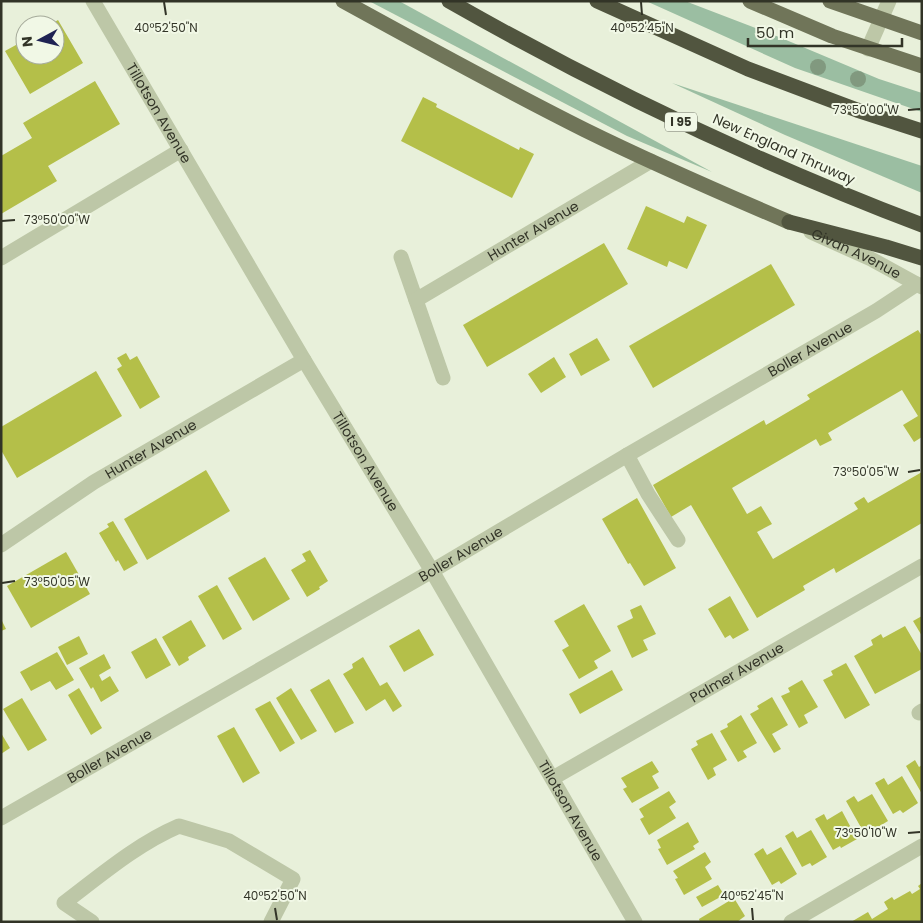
<svg xmlns="http://www.w3.org/2000/svg" width="923" height="923" viewBox="0 0 923 923" font-family="Poppins,sans-serif">
	<rect width="100%" height="100%" fill="#e8f0da"/>
	<g fill="#9bbea2">
		<polygon points="369,1 399,1 712,172 627,136"/>
		<polygon points="646,1 685,1 779,37 879,79 922,93 922,112 795,68"/>
		<polygon points="672,83 922,166 922,193 785,135"/>
	</g>
	<g fill="#b4bf49">
		<polygon points="58,20 83,63 30,94 5,51 25,40 25,55 55,55 55,25 50,25"/>
		<polygon points="95,81 120,124 48,166 57,181 1,214 1,156 32,138 23,123"/>
		<polygon points="423,97 437,104 436,107 519,150 520,147 534,154 512,198 401,141"/>
		<polygon points="646,206 684,223 687,216 707,225 687,269 669,261 667,267 627,249"/>
		<polygon points="604,243 628,284 487,367 463,325"/>
		<polygon points="771,264 795,305 653,388 629,346"/>
		<polygon points="918,330 922,336 922,437 914,442 903,425 918,416 902,390 828,433 832,440 820,446 816,439 732,488 747,514 761,506 772,524 757,532 773,559 858,509 854,503 864,497 868,503 922,472 922,523 836,573 834,568 803,586 805,590 757,618 691,505 671,517 653,485 764,420 766,425 810,399 807,395"/>
		<polygon points="597,338 610,360 581,376 569,354"/>
		<polygon points="126,353 130,360 137,356 160,397 140,409 117,369 122,366 117,358"/>
		<polygon points="554,357 566,377 541,393 528,374"/>
		<polygon points="96,371 122,416 17,478 1,450 1,427"/>
		<polygon points="206,470 230,511 147,560 124,519"/>
		<polygon points="637,498 676,568 644,586 630,563 628,564 602,519"/>
		<polygon points="113,521 138,563 124,571 118,560 116,562 99,533 109,527 107,524"/>
		<polygon points="310,550 328,581 319,587 320,589 307,597 291,570 306,561 302,554"/>
		<polygon points="66,552 90,594 31,628 7,586"/>
		<polygon points="265,557 290,599 253,621 228,578"/>
		<polygon points="217,585 242,629 223,640 198,596"/>
		<polygon points="730,596 749,630 733,639 730,635 725,638 708,609"/>
		<polygon points="584,604 611,651 594,661 598,668 579,679 562,650 569,646 554,621"/>
		<polygon points="641,605 656,634 643,640 648,650 632,658 617,626 633,618 630,610"/>
		<polygon points="922,616 922,636 913,621"/>
		<polygon points="1,619 6,629 1,631"/>
		<polygon points="191,620 206,646 188,657 189,660 179,666 162,637"/>
		<polygon points="905,626 922,655 922,669 875,694 854,656 873,645 871,640 881,634 883,638"/>
		<polygon points="419,629 434,655 404,672 389,646"/>
		<polygon points="79,636 88,654 67,665 58,647"/>
		<polygon points="156,638 171,665 146,679 131,652"/>
		<polygon points="57,652 74,680 56,690 50,681 31,691 20,672"/>
		<polygon points="104,654 111,668 99,675 102,681 110,676 119,691 101,702 93,687 91,689 79,668"/>
		<polygon points="363,657 380,686 387,682 402,706 393,712 385,699 366,711 343,674 353,668 352,664"/>
		<polygon points="846,663 870,705 845,719 823,680 833,675 831,671"/>
		<polygon points="612,670 623,690 580,714 569,694"/>
		<polygon points="329,679 354,723 335,733 310,690"/>
		<polygon points="802,680 818,707 804,715 808,723 799,728 781,696 790,692 788,688"/>
		<polygon points="79,688 102,728 91,735 68,695"/>
		<polygon points="291,688 317,731 301,740 276,698"/>
		<polygon points="772,697 788,725 772,734 781,749 774,753 750,714 759,709 757,706"/>
		<polygon points="22,698 47,740 28,751 3,709"/>
		<polygon points="270,701 295,743 280,752 255,709"/>
		<polygon points="741,715 757,743 743,751 747,757 738,762 720,731 728,727 727,724"/>
		<polygon points="234,727 260,773 243,783 217,736"/>
		<polygon points="1,733 10,748 1,754"/>
		<polygon points="712,733 727,760 713,768 716,775 708,780 691,749 698,745 696,741"/>
		<polygon points="915,760 919,767 922,765 922,794 906,766"/>
		<polygon points="652,761 659,772 652,776 659,788 632,803 623,789 627,787 621,778"/>
		<polygon points="902,776 918,803 903,813 900,810 893,814 875,783 884,778 888,785"/>
		<polygon points="669,791 676,802 669,807 676,818 649,835 640,819 644,817 639,809"/>
		<polygon points="872,794 888,821 873,830 871,826 863,831 846,801 854,796 858,802"/>
		<polygon points="842,811 857,839 841,848 840,846 833,850 815,819 824,814 827,820"/>
		<polygon points="688,822 699,842 693,846 695,849 667,865 658,849 661,848 657,840"/>
		<polygon points="811,830 827,857 812,866 810,863 802,867 785,836 793,831 797,838"/>
		<polygon points="781,847 797,874 781,884 779,881 772,885 754,854 763,848 767,855"/>
		<polygon points="705,852 711,862 705,867 712,879 684,895 675,879 678,878 673,871"/>
		<polygon points="922,883 922,922 851,922 868,912 872,919 888,909 884,902 892,897 894,900 910,891 912,894 920,889 918,886"/>
		<polygon points="718,885 724,895 702,907 696,897"/>
		<polygon points="734,898 745,916 737,922 700,922 699,919"/>
	</g>
	<g fill="none" stroke-linecap="round" stroke-linejoin="round">
		<g stroke="#bdc7a7" stroke-width="15">
			<path id="s1" d="M93,1L304,360L432,571L635,922"/>
			<polyline points="868,49 889,1"/>
			<path id="s2" d="M811,232L871,259L922,287"/>
			<polyline points="401,257 443,378"/>
			<polyline points="1,258 181,150"/>
			<path id="s3" d="M416,300L651,161"/>
			<polyline points="627,455 648,494 678,540"/>
			<path id="s4" d="M1,545L94,482L304,360"/>
			<polyline points="919,713 922,711"/>
			<path id="s5" d="M553,778L922,566"/>
			<path id="s6" d="M1,818L432,571L629,454L876,311L917,284"/>
			<path d="M92,922L64,903C101,875 137,844 179,826L229,841L293,879L271,922"/>
			<polyline points="791,922 922,846"/>
		</g>
		<g stroke="#707559" stroke-width="15">
			<path d="M343,1C423,45 503,89 585,130C652,163 721,193 789,222"/>
			<polyline points="750,1 832,36 922,66"/>
			<polyline points="830,1 922,33"/>
		</g>
		<g stroke="#51553f" stroke-width="15">
			<path d="M449,1C600,87 759,163 922,225"/>
			<polyline points="597,1 748,69 857,110 922,131"/>
			<polyline points="789,222 886,247 922,258"/>
		</g>
	</g>
	<g fill="#81997f">
		<circle cx="818" cy="67" r="8"/>
		<circle cx="858" cy="79" r="8"/>
	</g>
	<path fill="none" stroke="#323427" stroke-width="2" d="M164,2L166,15M641,2L642,15M908,110L920,109M2,221L15,220M908,472L920,470M2,583L15,581M908,833L920,832M275,908L277,920M752,908L753,920"/>
	<g text-anchor="middle" stroke-width="4" stroke-linejoin="round" paint-order="stroke">
		<rect fill="#f1f8e6" stroke="#6b6f60" stroke-width="1" x="665" y="112.5" width="32" height="19" rx="4"/>
		<g font-size="12" font-weight="bold" fill="#323427">
			<text x="681" y="126">I 95</text>
		</g>
		<g font-size="14" fill="#323427" stroke="#f1f8e6">
			<text dy="5" stroke="none"><textPath href="#s1" startOffset="130">Tillotson Avenue</textPath></text>
			<text transform="translate(784 149) rotate(24)" y="5">New England Thruway</text>
			<text dy="5" stroke="none"><textPath href="#s3" startOffset="136">Hunter Avenue</textPath></text>
			<text dy="5" stroke="none"><textPath href="#s2" startOffset="50">Givan Avenue</textPath></text>
			<text dy="5" stroke="none"><textPath href="#s6" startOffset="935">Boller Avenue</textPath></text>
			<text dy="5" stroke="none"><textPath href="#s4" startOffset="178">Hunter Avenue</textPath></text>
			<text dy="5" stroke="none"><textPath href="#s1" startOffset="535">Tillotson Avenue</textPath></text>
			<text dy="5" stroke="none"><textPath href="#s6" startOffset="530">Boller Avenue</textPath></text>
			<text dy="5" stroke="none"><textPath href="#s5" startOffset="212">Palmer Avenue</textPath></text>
			<text dy="5" stroke="none"><textPath href="#s6" startOffset="125">Boller Avenue</textPath></text>
			<text dy="5" stroke="none"><textPath href="#s1" startOffset="940">Tillotson Avenue</textPath></text>
		</g>
	</g>
	<g font-size="12" text-anchor="middle" fill="#323427" stroke="#f1f8e6" stroke-width="4" stroke-linejoin="round" paint-order="stroke">
		<text x="166" y="32">40°52'50"N</text>
		<text x="642" y="32">40°52'45"N</text>
		<text x="866" y="114">73°50'00"W</text>
		<text x="57" y="224">73°50'00"W</text>
		<text x="866" y="476">73°50'05"W</text>
		<text x="57" y="586">73°50'05"W</text>
		<text x="866" y="837">73°50'10"W</text>
		<text x="275" y="900">40°52'50"N</text>
		<text x="752" y="900">40°52'45"N</text>
	</g>
	<rect width="923" height="923" fill="none" stroke="#323427" stroke-width="5"/>
	<g transform="translate(40 40) rotate(263)"><circle r="24" fill="#f1f8e6" stroke="#a5aa9a"/>
	<path d="M0-4L9 19L0 12L-9 19Z" fill="#1f2353"/>
	<text y="-8" font-size="14" font-weight="bold" text-anchor="middle" fill="#323427">N</text>
	</g>
	<path d="M748 38v8h154v-8" fill="none" stroke="#323427" stroke-width="2.5"/>
	<text x="756" y="38" font-size="15" fill="#323427" stroke="#f1f8e6" stroke-width="4" paint-order="stroke">50 m</text>
</svg>
